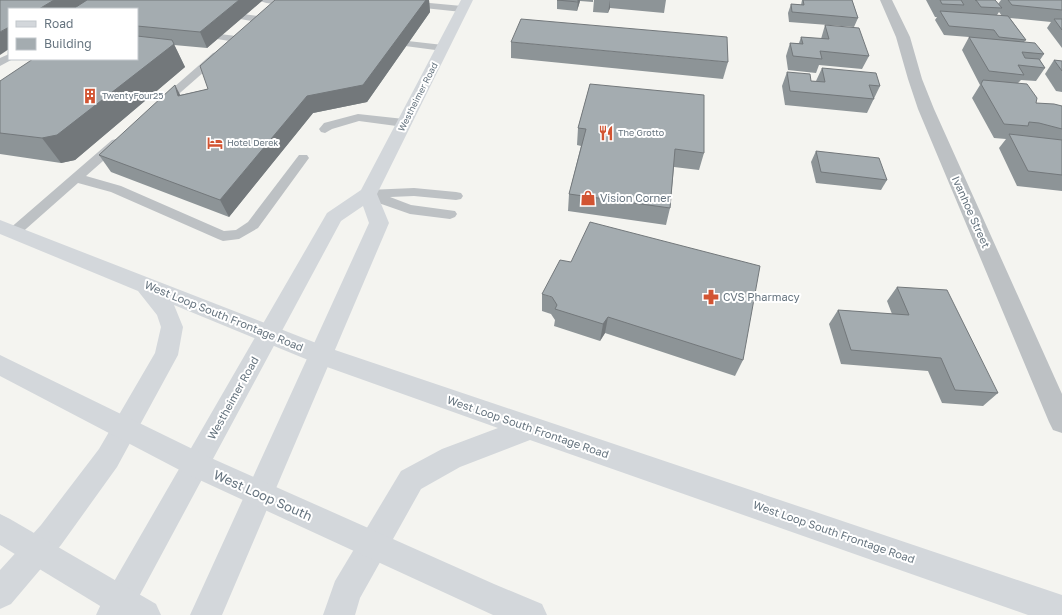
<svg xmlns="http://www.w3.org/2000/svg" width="1062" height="615" viewBox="0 0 1062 615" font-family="'Golos Text',sans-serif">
	<rect width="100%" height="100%" fill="#f4f4f0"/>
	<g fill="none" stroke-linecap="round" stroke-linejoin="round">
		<g fill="#bdc1c4" fill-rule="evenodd">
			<path d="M259,0H282V1C277,5 264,4 259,0Z"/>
			<polygon points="408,1 462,6 467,9 462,12 405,6 404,4 405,2"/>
			<polygon points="243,14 258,16 263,19 258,22 240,19 238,17 240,15"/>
			<polygon points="220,34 236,36 241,39 236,42 217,39 215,37"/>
			<polygon points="408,41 443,45 448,48 443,51 405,46 403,44"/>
			<polygon points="217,52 222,55 221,57 165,106 157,106 155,104 157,102 213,53"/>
			<polygon points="9,54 9,59 13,59 0,66 0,58"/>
			<polygon points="358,114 404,119 408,121 410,123 408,125 404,127 359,121 332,129 325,133 321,132 319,129 324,123"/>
			<polygon points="116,139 120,140 122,143 120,146 86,176 121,186 224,231 236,230 248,222 299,155 307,155 309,158 258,228 239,239 223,241 218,239 111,192 78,183 18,236 13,238 8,236 6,233 8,230 112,140"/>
			<polygon points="414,188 456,192 461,193 463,196 461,199 456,200 414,196 390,197 411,205 455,211 457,214 455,217 450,219 410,214 370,200 369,198 363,197 361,194 363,191 368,190"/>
		</g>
		<polygon fill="#bdc1c4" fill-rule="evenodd" points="880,0 892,0 910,37 922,79 934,109 1062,394 1062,433 1053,430 1049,422 918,109 908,79 896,37"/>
		<polygon fill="#d3d7db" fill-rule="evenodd" points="0,220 329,348 1062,595 1062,615 1028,615 530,440 460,467 421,489 360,598 355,615 323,615 335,581 401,471 442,449 498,428 313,362 174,305 183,327 178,355 117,467 61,545 11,604 0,609 0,570 41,525 99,449 155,353 161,327 157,315 138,291 0,234"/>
		<polygon fill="#d3d7db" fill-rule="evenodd" points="461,0 473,0 377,194 389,223 222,615 190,615 369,223 363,206 341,221 129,615 96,615 101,604 327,213 361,190"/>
		<g fill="#d3d7db" fill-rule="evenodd">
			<polygon points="0,355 211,458 494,584 542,604 547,615 493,615 191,476 0,376"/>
			<polygon points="0,514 10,519 156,604 161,615 115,615 0,545"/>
		</g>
	</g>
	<g fill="#8d9497" fill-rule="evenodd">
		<polygon points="0,0 263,0 207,48 174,45 185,67 75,160 61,163 0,154 0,81 137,59 137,9 9,9"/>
		<polygon points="275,0 429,0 430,12 367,102 313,113 229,217 111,172 99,155 180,95 208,89"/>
		<polygon points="557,0 593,0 593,2 580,1 577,11 557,9"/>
		<polygon points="594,0 666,0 664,13 610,8 608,13 593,12"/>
		<polygon points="802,0 852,0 858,18 854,27 789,22 788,13 791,4 801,5"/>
		<path d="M926,0H995L998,4L1001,0H1062V48L1047,28L1051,22L1010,18L1026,40L1024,42L1044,54L1040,60L1045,68L1036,81L1021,80L1018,83L1036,103L1062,106V191L1017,186L999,148L1006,139L994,138L972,98L980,85L962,50L969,37L944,35L935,20L937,17H935ZM999,12L1002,16L997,15Z"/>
		<polygon points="825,25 869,56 862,69 819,65 816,73 788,70 786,56 790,43 799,43 801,37 821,39"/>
		<polygon points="511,42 728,62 723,79 511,58"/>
		<polygon points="1054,60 1062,61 1062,92 1056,91 1045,74"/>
		<polygon points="822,68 880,86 867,113 785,105 782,86 787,72 811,81 816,81"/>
		<polygon points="590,84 704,153 699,170 674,167 670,208 666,225 568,211 569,194 581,146 577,145 578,128"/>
		<polygon points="816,151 887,180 881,190 816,183 811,162"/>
		<polygon points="897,287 998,393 983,406 942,403 928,371 841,364 829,324 838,310 892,314 887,301"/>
		<polygon points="542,294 743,360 735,376 605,333 600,341 554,326 555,320 551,314 542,311"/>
	</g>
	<g fill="#73787b">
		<polygon points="54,0 89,0 74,9 39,9"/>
		<polygon points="239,0 263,0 207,48 200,32"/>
		<polygon points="426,0 429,0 430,12 367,102 313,113 229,217 220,200 307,96"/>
		<polygon points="578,0 580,0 580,1 577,11"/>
		<polygon points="610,0 610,8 608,13"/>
		<polygon points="9,27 9,49 0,55 0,32"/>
		<polygon points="174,44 185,67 75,160 61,163 42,138"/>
		<polygon points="175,85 184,102 178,96"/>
		<polygon points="608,317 605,333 600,341 603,324"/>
	</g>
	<g fill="#a4acb0" stroke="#73787b">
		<polygon points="0,0 54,0 39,9 9,9 9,27 0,32"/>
		<polygon points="87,0 239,0 200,32 137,26 137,9 73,9"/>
		<polygon points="275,0 426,0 363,85 307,96 220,200 99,155 175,85 178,96 208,89 200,66"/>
		<polygon points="557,0 578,0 578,2"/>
		<polygon points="803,0 852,0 858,18 792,12 791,4 804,5"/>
		<polygon points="940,0 961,0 964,5 942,4"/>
		<polygon points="975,0 995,0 1002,8 981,7 976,0"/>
		<polygon points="1008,0 1062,0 1062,10 1012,5"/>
		<polygon points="940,11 1008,16 1026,40 999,37 994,30 949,26"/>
		<polygon points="521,19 727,37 728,62 511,42"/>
		<polygon points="1054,19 1062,19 1062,30"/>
		<polygon points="825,25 859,28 869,56 820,51 822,59 793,56 790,43 803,44 801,37 829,39"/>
		<polygon points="137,36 172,40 174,44 57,135 42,138 0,133 0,81 33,59 137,59"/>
		<polygon points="969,37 1035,43 1044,54 1022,52 1025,58 1039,59 1045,68 1018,65 1024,75 989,71"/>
		<polygon points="1054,60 1062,61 1062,71"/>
		<polygon points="822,68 876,73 880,86 869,85 874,99 790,91 787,72 810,74 811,81 825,82"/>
		<polygon points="983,80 1027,84 1037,98 1036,103 1054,104 1062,106 1062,129 1039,123 1029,122 1028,126 1004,124 981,84"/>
		<polygon points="590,84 704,95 704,153 675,149 670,208 569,194 586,129 578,128"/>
		<polygon points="1009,134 1062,140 1062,175 1028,171"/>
		<polygon points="816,151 879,158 887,180 821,172"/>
		<polygon points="590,222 760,266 743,360 608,317 603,324 555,309 557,305 552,297 542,294 560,260 571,262"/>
		<polygon points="897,287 947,290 998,393 955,390 941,358 851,350 838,310 909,315"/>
	</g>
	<defs>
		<symbol id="building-bare" viewBox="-9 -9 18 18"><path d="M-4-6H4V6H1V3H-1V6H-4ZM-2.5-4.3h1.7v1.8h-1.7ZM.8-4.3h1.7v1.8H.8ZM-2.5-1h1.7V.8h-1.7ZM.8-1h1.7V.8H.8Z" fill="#d25432" stroke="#fff" stroke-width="2.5" paint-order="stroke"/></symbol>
		<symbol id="restaurant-bare" viewBox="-9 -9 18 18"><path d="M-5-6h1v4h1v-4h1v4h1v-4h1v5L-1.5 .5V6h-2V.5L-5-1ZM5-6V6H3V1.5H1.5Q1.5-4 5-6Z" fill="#d25432" stroke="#fff" stroke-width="2.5" paint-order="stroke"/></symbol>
		<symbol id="hotel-bare" viewBox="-9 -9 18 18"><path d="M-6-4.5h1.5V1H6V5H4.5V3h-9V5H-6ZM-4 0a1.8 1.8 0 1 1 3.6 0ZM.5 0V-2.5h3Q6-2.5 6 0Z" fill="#d25432" stroke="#fff" stroke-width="2.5" paint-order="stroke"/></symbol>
		<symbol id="shop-bare" viewBox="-9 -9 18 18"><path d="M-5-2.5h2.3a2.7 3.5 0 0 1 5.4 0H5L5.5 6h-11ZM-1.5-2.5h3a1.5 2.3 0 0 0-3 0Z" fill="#d25432" stroke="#fff" stroke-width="2.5" paint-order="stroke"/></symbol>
		<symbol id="pharmacy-bare" viewBox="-9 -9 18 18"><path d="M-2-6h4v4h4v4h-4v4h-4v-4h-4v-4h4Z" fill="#d25432" stroke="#fff" stroke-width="2.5" paint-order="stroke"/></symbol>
	</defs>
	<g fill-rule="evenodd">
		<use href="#building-bare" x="79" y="85" width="22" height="22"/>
		<use href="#restaurant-bare" x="595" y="122" width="22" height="22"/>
		<use href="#hotel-bare" x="204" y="132" width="22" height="22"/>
		<use href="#shop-bare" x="577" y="187" width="22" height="22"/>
		<use href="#pharmacy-bare" x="700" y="286" width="22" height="22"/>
	</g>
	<g text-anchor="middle" stroke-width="4" stroke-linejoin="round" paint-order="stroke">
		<g font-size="9" fill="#66747f" stroke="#fff" text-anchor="start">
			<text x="102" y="99">TwentyFour25</text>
			<text x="618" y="136">The Grotto</text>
			<text x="227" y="146">Hotel Derek</text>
		</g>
		<g font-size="9" fill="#66747f" stroke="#fff">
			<text transform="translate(418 97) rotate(-63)" y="3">Westheimer Road</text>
		</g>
		<g font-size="11" fill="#66747f" stroke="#fff" text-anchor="start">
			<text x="600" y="202">Vision Corner</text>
			<text x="723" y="301">CVS Pharmacy</text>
		</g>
		<g font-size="11" fill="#66747f" stroke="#fff">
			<text transform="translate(971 212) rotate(66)" y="4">Ivanhoe Street</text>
			<text transform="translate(224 316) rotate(22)" y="4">West Loop South Frontage Road</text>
			<text transform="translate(233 398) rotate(-61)" y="4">Westheimer Road</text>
			<text transform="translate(528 427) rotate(19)" y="4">West Loop South Frontage Road</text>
			<text transform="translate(834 532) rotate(19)" y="4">West Loop South Frontage Road</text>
		</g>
		<g font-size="13" fill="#66747f" stroke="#fff">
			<text transform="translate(263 495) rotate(24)" y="5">West Loop South</text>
		</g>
	</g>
	<rect x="8" y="8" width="130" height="52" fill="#ffffff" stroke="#c2c7cc"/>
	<rect x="16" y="21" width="20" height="6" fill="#d3d7db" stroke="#c2c7cc"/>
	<text x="44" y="28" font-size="12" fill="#66747f">Road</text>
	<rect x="16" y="38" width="20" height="12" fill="#a4acb0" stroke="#c2c7cc"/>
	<text x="44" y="48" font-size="12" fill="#66747f">Building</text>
</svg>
